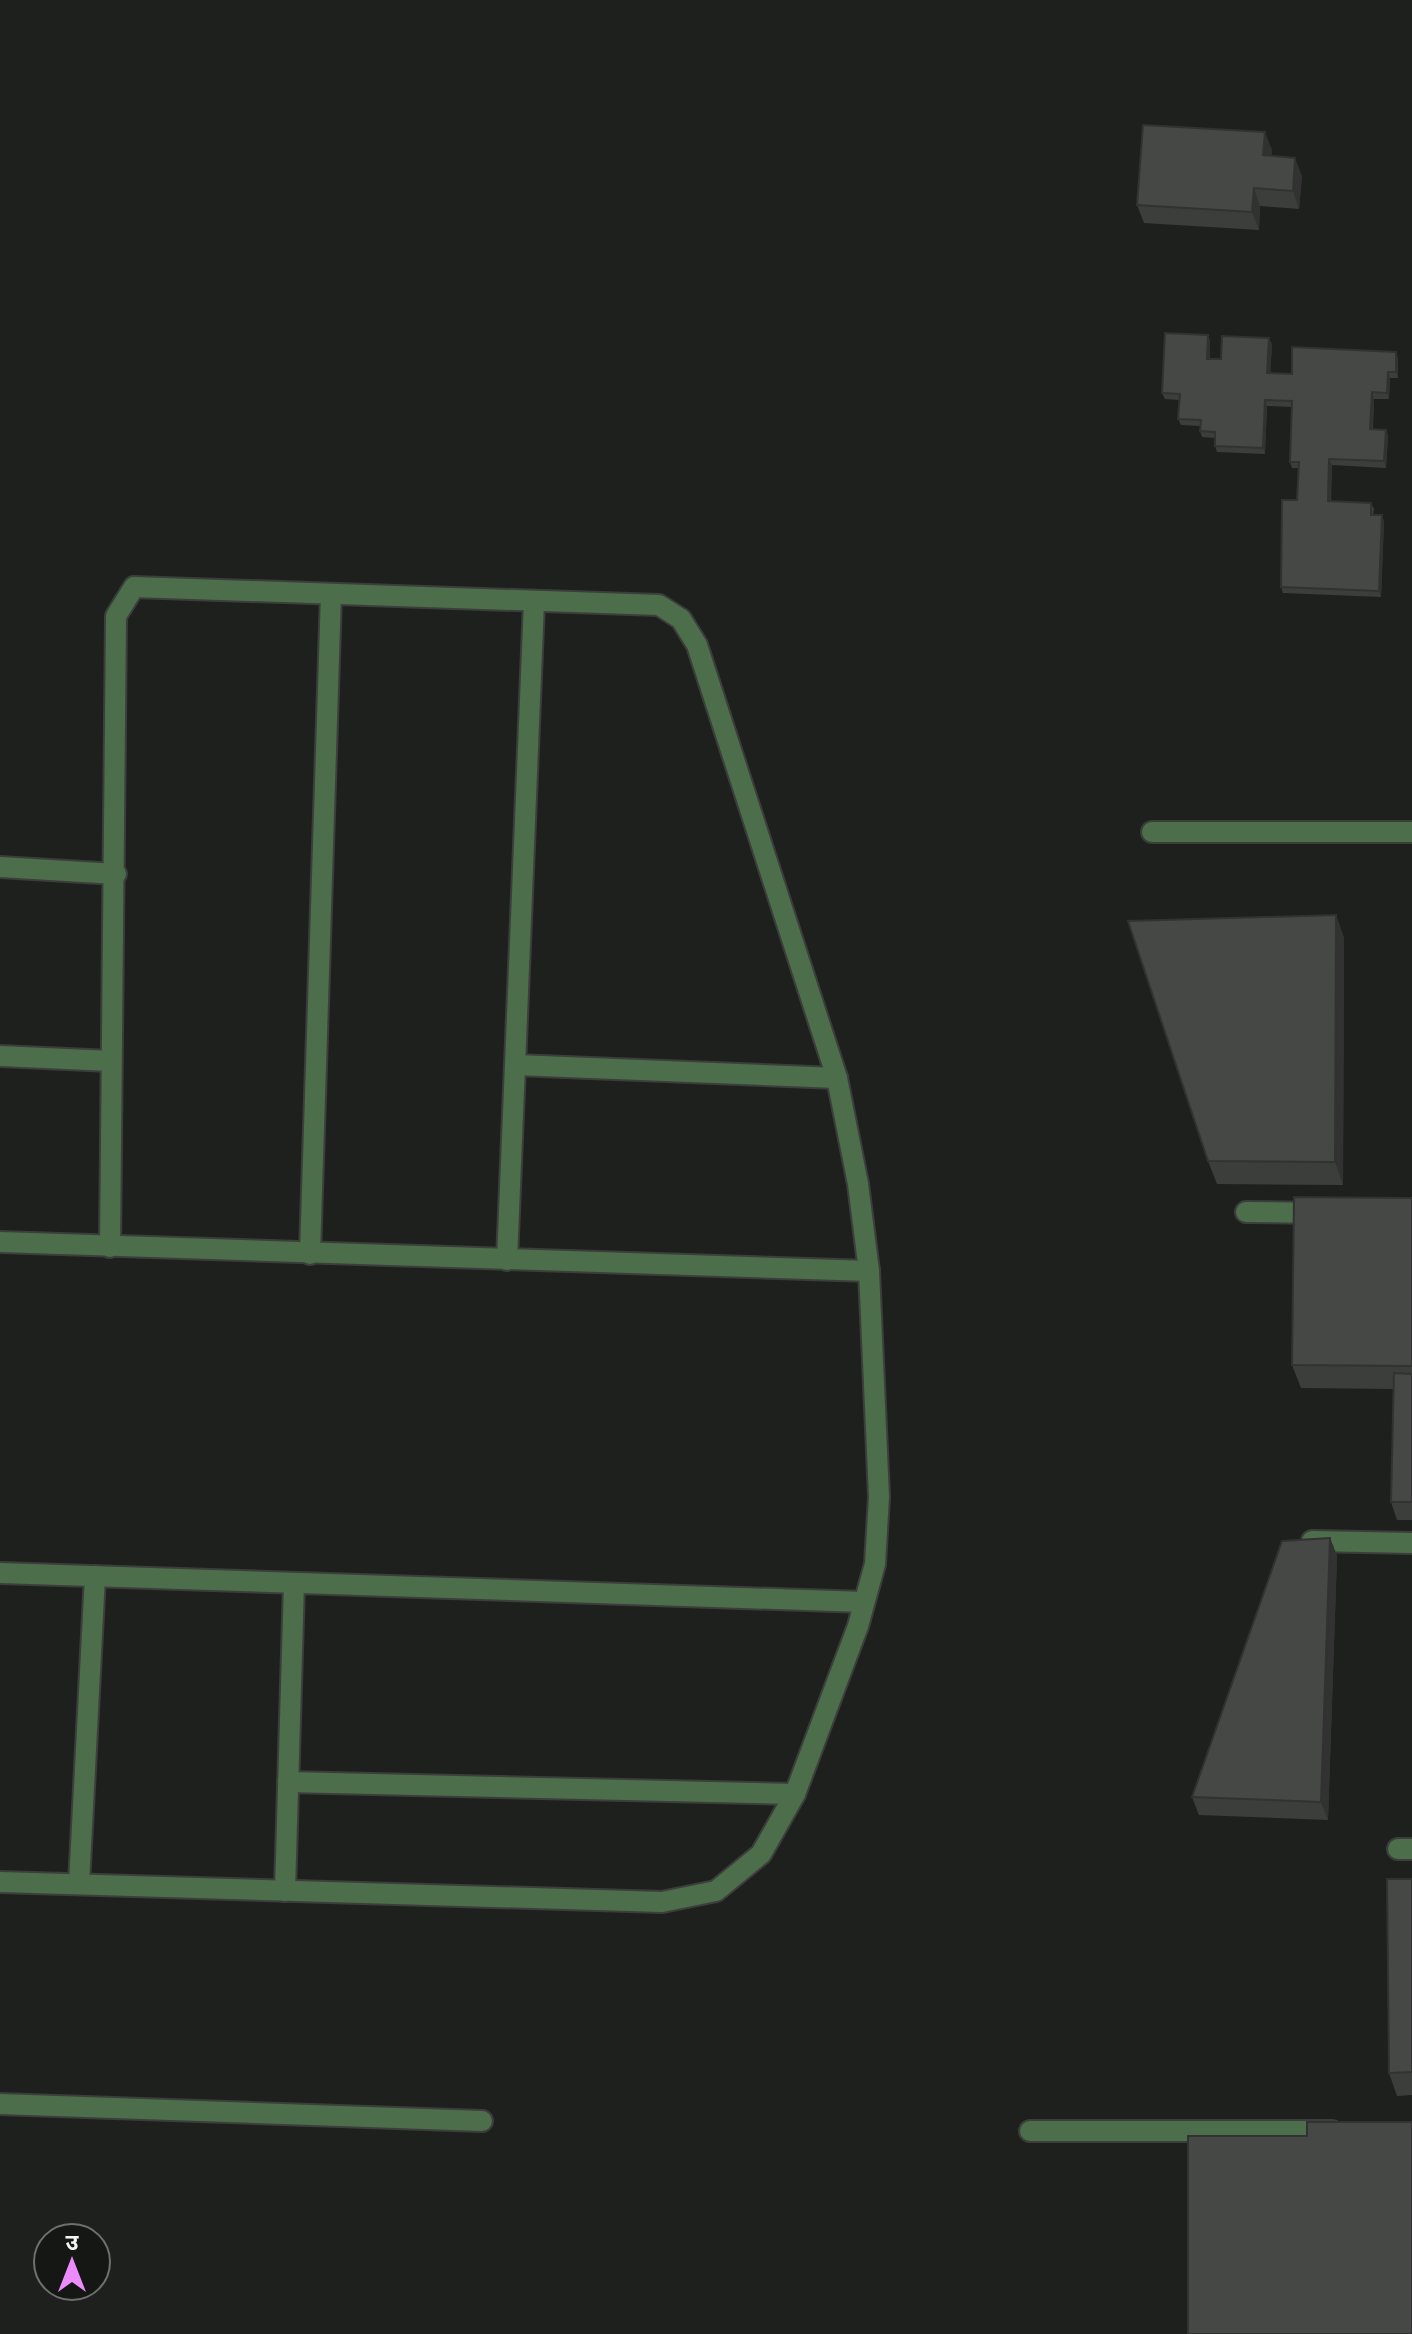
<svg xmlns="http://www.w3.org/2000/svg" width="1412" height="2334" viewBox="0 0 1412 2334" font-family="'Nunito Sans','Noto Sans Devanagari',sans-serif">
	<rect width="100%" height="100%" fill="#1e201e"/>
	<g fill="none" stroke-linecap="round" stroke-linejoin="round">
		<defs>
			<g id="minor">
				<polyline points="1152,832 1412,832"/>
				<polyline points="0,867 116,874"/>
				<polyline points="0,1056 111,1061"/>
				<polyline points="516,1065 837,1078"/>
				<polyline points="1246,1212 1320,1213"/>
				<polyline points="0,1242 869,1271"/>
				<polyline points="310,1254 331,594"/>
				<polyline points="507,1260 534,602"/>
				<polyline points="1312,1541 1412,1543"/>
				<polyline points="0,1573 864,1602"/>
				<polyline points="288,1782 795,1794"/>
				<polyline points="1398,1849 1412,1849"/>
				<polyline points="0,1882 662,1902 716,1891 761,1854 795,1794 858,1626 875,1564 879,1497 869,1271 858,1184 837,1078 697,645 681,619 659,605 134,587 116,616 110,1247"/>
				<polyline points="79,1884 95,1576"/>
				<polyline points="285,1891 294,1583"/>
				<polyline points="0,2104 482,2121"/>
				<polyline points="1030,2131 1332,2131"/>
			</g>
		</defs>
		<use href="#minor" stroke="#3c3e3c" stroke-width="24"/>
		<use href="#minor" stroke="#4c6e4a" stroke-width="20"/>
	</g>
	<g fill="#3c3e3c">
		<polygon points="1272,150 1271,156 1302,176 1299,209 1260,206 1259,230 1144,223 1137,205"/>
		<polygon points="1208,335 1210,341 1210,359 1221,359 1272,344 1270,373 1292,374 1398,358 1398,378 1390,378 1389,399 1374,399 1373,429 1386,430 1388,436 1386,468 1332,465 1331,501 1371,503 1374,509 1373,515 1382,515 1384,522 1381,597 1283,593 1281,587 1297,500 1299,468 1292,468 1290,462 1292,407 1267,406 1265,454 1217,452 1215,446 1215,438 1202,437 1200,431 1200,426 1181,425 1178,419 1179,400 1165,399 1162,393"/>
		<polygon points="1336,915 1344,938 1343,1185 1217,1184 1208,1161"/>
		<polygon points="1412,1198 1412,1520 1397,1520 1391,1502 1393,1389 1301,1388 1292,1365"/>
		<polygon points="1330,1538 1337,1556 1328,1820 1199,1815 1192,1797"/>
		<polygon points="1412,1879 1412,2095 1397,2096 1389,2073"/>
	</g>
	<g fill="#313231">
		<polygon points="1265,132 1272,150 1270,173 1263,155"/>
		<polygon points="1295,158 1302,176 1299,209 1293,191"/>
		<polygon points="1254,188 1260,206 1259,230 1252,212"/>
		<polygon points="1208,335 1210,341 1210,365 1207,359"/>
		<polygon points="1269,338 1272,344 1270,379 1267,373"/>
		<polygon points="1396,352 1398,358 1398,378 1396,372"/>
		<polygon points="1388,372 1390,378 1389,399 1387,393"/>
		<polygon points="1372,392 1374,399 1372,435 1370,429"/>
		<polygon points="1265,400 1267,406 1265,454 1263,448"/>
		<polygon points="1386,430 1388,436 1386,468 1384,461"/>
		<polygon points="1329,459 1332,465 1330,507 1328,501"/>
		<polygon points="1382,515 1384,522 1381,597 1379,591"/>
		<polygon points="1336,915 1344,938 1343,1185 1335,1162"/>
		<polygon points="1330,1538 1337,1556 1328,1820 1321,1802"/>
	</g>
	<g fill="#464846" stroke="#313231" stroke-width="2">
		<polygon points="1143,125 1265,132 1263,155 1295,158 1293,191 1254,188 1252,212 1137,205"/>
		<polygon points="1165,333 1208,335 1207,359 1221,359 1222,336 1269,338 1267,373 1292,374 1292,347 1396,352 1396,372 1388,372 1387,393 1372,392 1370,429 1386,430 1384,461 1329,459 1328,501 1371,503 1371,515 1382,515 1379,591 1281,587 1282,500 1297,500 1299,462 1290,462 1292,401 1265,400 1263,448 1215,446 1215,432 1200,431 1201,420 1178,419 1180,394 1162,393"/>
		<polygon points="1336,915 1335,1162 1208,1161 1128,921"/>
		<polygon points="1294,1197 1412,1198 1412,1366 1292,1365"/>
		<polygon points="1394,1373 1412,1374 1412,1502 1391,1502"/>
		<polygon points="1330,1538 1321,1802 1192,1797 1282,1541"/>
		<polygon points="1387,1879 1412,1879 1412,2072 1389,2073"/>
		<polygon points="1307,2122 1412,2122 1412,2334 1188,2334 1188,2136 1307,2136"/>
	</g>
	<g transform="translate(72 2262)"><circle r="38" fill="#151715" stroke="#6e6f6e" stroke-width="2"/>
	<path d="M0-6L14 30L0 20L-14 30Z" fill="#ec8cfb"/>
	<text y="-12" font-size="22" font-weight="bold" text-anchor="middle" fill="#f3f4f3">उ</text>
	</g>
</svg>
